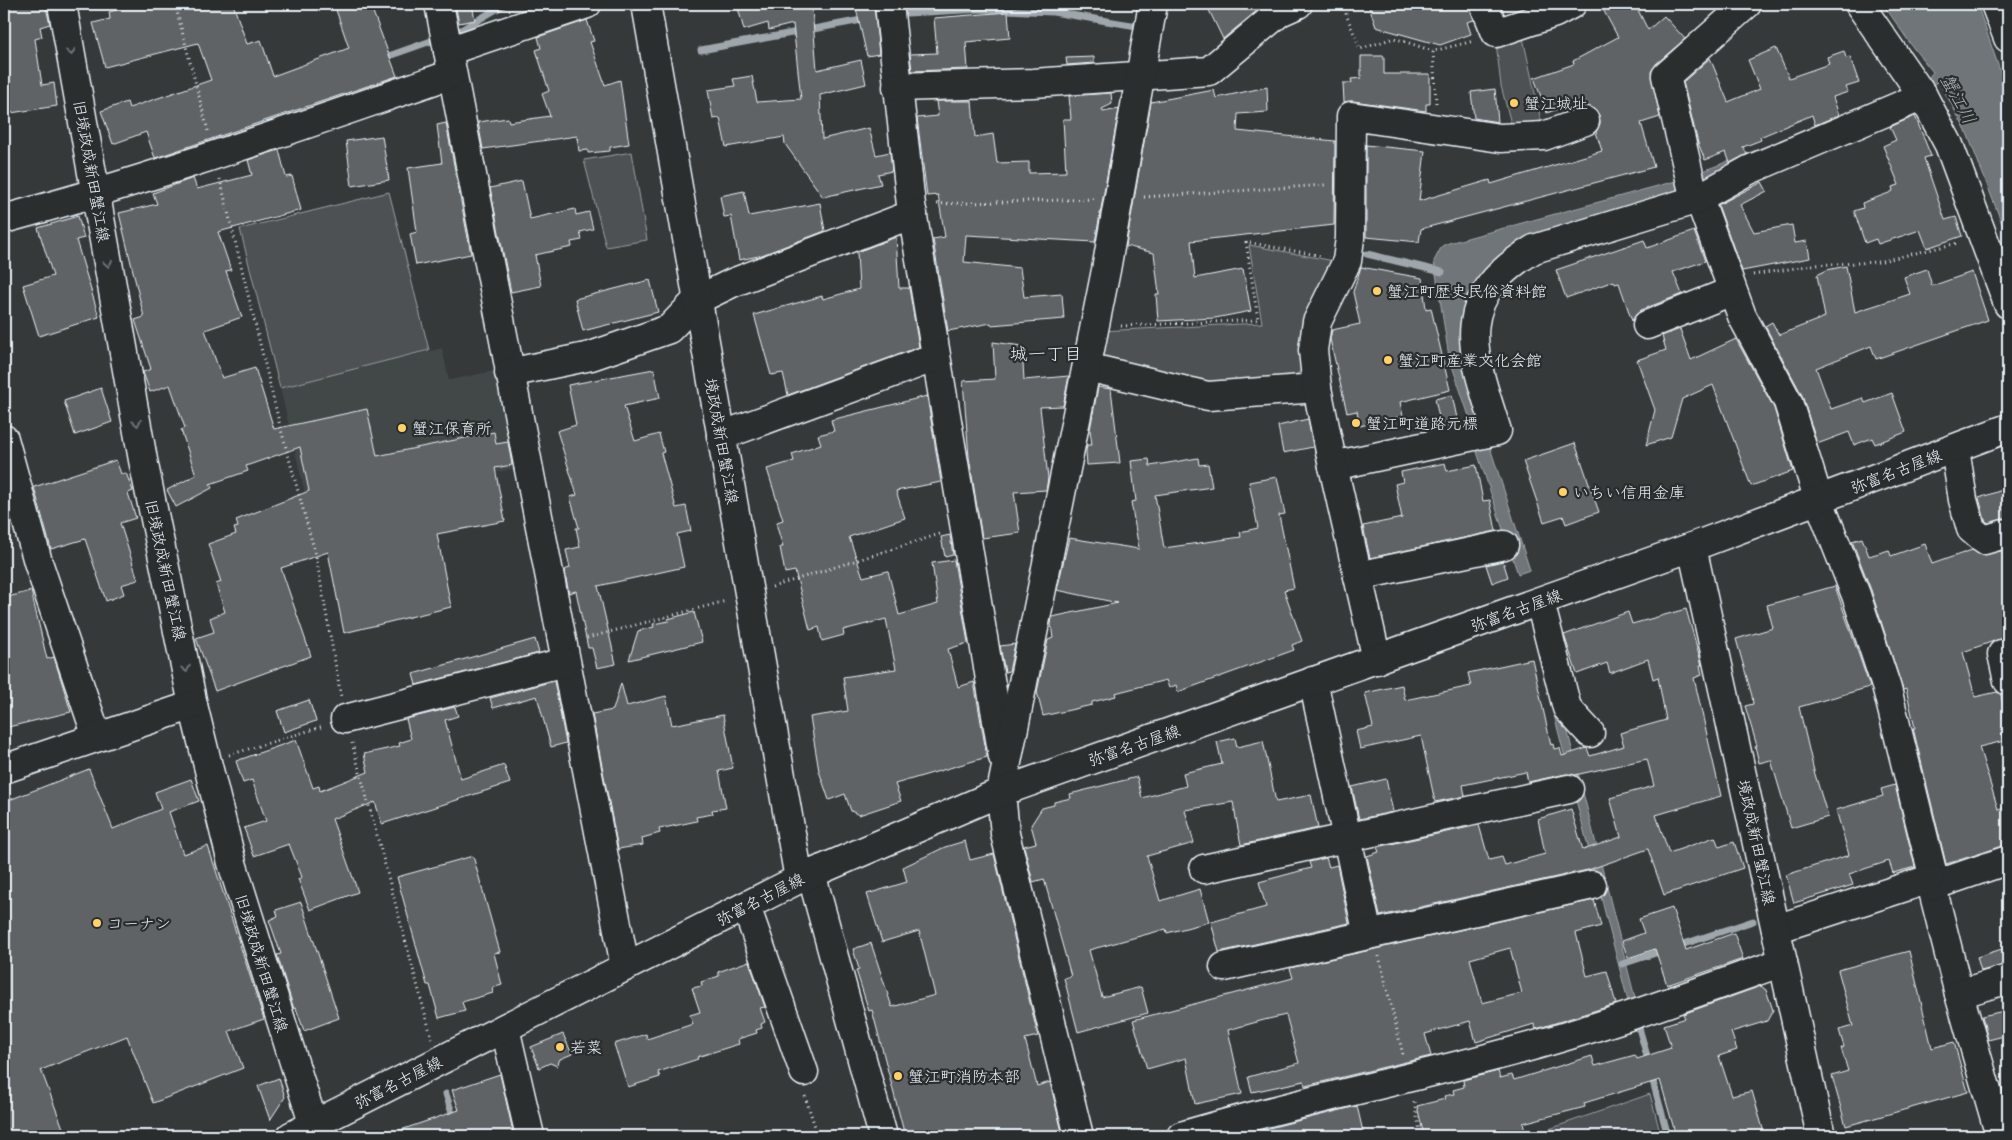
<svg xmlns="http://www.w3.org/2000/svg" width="2012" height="1140" viewBox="0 0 2012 1140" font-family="Delius,'Klee One',sans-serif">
	<rect width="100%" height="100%" fill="#35393a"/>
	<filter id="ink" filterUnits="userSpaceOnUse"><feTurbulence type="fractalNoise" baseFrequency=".02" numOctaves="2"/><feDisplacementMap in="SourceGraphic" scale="10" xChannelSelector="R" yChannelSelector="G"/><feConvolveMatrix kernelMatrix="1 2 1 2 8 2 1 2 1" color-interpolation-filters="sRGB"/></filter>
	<g filter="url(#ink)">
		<polygon fill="#424647" points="442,348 449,380 504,369 522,467 309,510 280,388"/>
		<g fill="#4d5152" stroke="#9aa1a5">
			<polygon points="1522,33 1544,135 1514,135 1501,86 1496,42"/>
			<polygon points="632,152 647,240 606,247 584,160"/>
			<polygon points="389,192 429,350 280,388 240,229"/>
			<polygon points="1249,245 1334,261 1303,369 1293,377 1209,384 1109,362 1097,345 1100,331 1262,323"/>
			<polygon points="1650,1094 1661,1136 1529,1136"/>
		</g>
		<g fill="#707579" stroke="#a0a7ac">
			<polygon points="1883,4 1977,4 2008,94 2008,239 1967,133 1939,81 1934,84 1929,77 1933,72 1914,49"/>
			<polygon points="1799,133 1802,142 1687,191 1539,232 1515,247 1471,288 1464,302 1463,318 1469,383 1530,570 1518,574 1476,449 1471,422 1449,357 1434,261 1442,246 1449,243 1683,179"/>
			<polygon points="1541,626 1637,1006 1630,1009 1532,630"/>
		</g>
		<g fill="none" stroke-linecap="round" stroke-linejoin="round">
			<g stroke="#a0a7ac" stroke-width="7">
				<polyline points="907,13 982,9 1053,12 1137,26"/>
				<polyline points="456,33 505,4"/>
				<polyline points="701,50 867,19"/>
				<polyline points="383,58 434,40"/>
				<polyline points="1367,254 1442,272"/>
				<polyline points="1675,947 1753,921"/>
				<polyline points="1622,964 1665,950"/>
				<polyline points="1637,1021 1649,1063"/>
				<polyline points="1651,1074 1668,1136"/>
				<polyline points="446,1094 459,1136"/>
			</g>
		</g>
		<g fill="#5f6365" stroke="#e8f1f8" fill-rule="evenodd">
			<polygon points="4,4 45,4 50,24 40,27 42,37 35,39 42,85 54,83 57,106 4,114"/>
			<polygon points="118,4 233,4 247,44 261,40 273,76 349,48 334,4 370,4 397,76 155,158 146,132 113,144 101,111 127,102 129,108 211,80 198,43 105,67 93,23 110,19 109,12 120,9"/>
			<polygon points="455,4 472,4 475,20 459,23"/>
			<polygon points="751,4 814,4 815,8 812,9 817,70 861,60 866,84 820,95 822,139 869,128 876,155 890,152 892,171 878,174 881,184 823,197 785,144 784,137 726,147 720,118 713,119 708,90 735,86 733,79 752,76 757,102 801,99 793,24 769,30 768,23 744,30 738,8"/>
			<polygon points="855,4 874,4 879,54 867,56"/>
			<polygon points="1206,4 1265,4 1223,39"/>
			<polygon points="1368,4 1469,4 1474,20 1467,22 1471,34 1440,45 1376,27"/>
			<polygon points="1600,4 1635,4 1648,30 1664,16 1685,39 1656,64 1651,72 1660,117 1641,123 1654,167 1421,229 1419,242 1366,237 1366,145 1425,151 1419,201 1490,180 1491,184 1602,151 1596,132 1600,123 1599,115 1595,109 1587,106 1584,99 1547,113 1534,78 1574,64 1573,61 1618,37"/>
			<polygon points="1008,12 1010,38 966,42 968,69 912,71 910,54 937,53 934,18"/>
			<polygon points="587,20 594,41 590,42 605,85 620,80 629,144 610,147 610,151 588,153 588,150 579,151 577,136 483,149 478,122 508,118 509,122 550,116 542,94 549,91 536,50 541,48 538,37"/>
			<polygon points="1776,48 1789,78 1829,64 1827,57 1844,51 1846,58 1850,57 1859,83 1846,87 1848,92 1833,97 1839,115 1815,125 1812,115 1760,137 1761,140 1743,147 1747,154 1730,163 1726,152 1705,160 1698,143 1683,82 1710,58 1728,102 1760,89 1748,60"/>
			<polygon points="1361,56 1384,56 1384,74 1430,74 1430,104 1426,104 1426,111 1353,101 1344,102 1343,83 1352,83 1351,79 1361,78"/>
			<polygon points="1094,57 1094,63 1067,65 1066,58"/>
			<polygon points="1267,87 1268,112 1238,114 1237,131 1335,141 1334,225 1191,241 1195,278 1243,269 1251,311 1215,318 1158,321 1156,294 1159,294 1154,253 1126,246 1151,102 1214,90 1216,98"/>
			<polygon points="1495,89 1498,122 1474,118 1471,92"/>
			<polygon points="1111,93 1112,104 1102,109 1103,112 1119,109 1095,242 966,235 964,262 1020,268 1024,297 1062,294 1064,319 991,325 991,323 948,331 933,239 945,237 938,195 927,196 917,118 938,116 936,101 972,101 975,137 993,134 997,163 1029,162 1029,173 1066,172 1063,119 1071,119 1069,96"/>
			<polygon points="1915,116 1931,156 1924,158 1945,220 1956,217 1962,236 1927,248 1920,230 1878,244 1876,239 1865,243 1854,211 1863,208 1862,203 1889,193 1893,191 1892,187 1899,185 1883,146 1896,140 1890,127"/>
			<polygon points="446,123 471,254 416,265 410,234 417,232 408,168 442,163 437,125"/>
			<polygon points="382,136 389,180 352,186 346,141"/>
			<polygon points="279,150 286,177 292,176 301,210 218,232 231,270 226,271 242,317 205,330 222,378 255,368 274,429 367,409 377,456 494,432 496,444 508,442 512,465 495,468 505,521 437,534 451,607 344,633 328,552 281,568 311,656 215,691 196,638 214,632 210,618 225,612 216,584 221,582 208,544 236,534 234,528 238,527 236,520 309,491 300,447 246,466 248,471 210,484 212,488 176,507 167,490 196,475 181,430 185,428 170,385 150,392 143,372 151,369 135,320 144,317 119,213 157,204 153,193 193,178 197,189 252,175 248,160"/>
			<polygon points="522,181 530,219 575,209 576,215 589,212 593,229 580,232 582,240 571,242 572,247 535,255 541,286 511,292 490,188"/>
			<polygon points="1762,182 1767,191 1740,205 1754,232 1792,225 1795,243 1807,241 1810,258 1742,271 1718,205"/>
			<polygon points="744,191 749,216 820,203 825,231 759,256 739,260 731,216 724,217 720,196"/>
			<polygon points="78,216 84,238 76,240 99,317 39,336 23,285 53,276 38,228"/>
			<polygon points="1694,231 1705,261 1673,272 1682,294 1641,310 1632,321 1619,283 1615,284 1614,281 1566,298 1556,270 1644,240 1647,248"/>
			<polygon points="896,237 899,288 909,288 919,347 788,395 783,373 771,375 754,315 822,296 823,299 859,289 857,252"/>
			<polygon points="1846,266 1855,312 1910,294 1904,277 1927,269 1932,286 1972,272 1988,320 1876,359 1871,346 1816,368 1831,409 1863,398 1865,403 1892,393 1906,432 1875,444 1872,438 1854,445 1849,432 1817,444 1802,395 1765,326 1772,322 1779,335 1825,317 1817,275 1827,270"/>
			<polygon points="1361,267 1422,278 1426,309 1431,308 1450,390 1400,402 1403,416 1360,426 1357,411 1347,413 1330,339 1332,330 1360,324 1353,292"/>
			<polygon points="650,280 658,312 583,331 575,299"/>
			<polygon points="1680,329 1691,360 1736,339 1774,408 1793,471 1751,486 1713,385 1682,399 1671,437 1646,445 1655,410 1637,360 1666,350 1662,336"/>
			<polygon points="993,342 1022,346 1024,380 1069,376 1063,406 1040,407 1048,478 1046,490 1014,492 1020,533 982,538 969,457 963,381 995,379"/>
			<polygon points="654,369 660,398 624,406 635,441 659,434 664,452 661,453 676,508 686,506 691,531 677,534 684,567 598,586 616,664 597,668 592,648 588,648 576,591 569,593 564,570 570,568 566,550 580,547 576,528 579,528 570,497 577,495 557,431 576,425 568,385"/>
			<polygon points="1098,387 1111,389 1120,463 1087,465 1086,451 1087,445 1092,445 1090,430"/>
			<polygon points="101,388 112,422 75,435 64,401"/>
			<polygon points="1452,395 1458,423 1441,427 1435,399"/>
			<polygon points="927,396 941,482 896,491 905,518 849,537 863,577 888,571 899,615 938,604 932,563 954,560 968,643 948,649 958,687 974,682 987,757 895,784 901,801 859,815 851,811 845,794 829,800 819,771 810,717 848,711 843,677 896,669 886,619 843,630 844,635 822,641 819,627 810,630 795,571 785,573 780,547 783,547 777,527 777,522 783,520 767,469 794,461 792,454 821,444 818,435 834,431 831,420"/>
			<polygon points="1308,419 1313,447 1283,453 1278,426"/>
			<polygon points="1575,443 1599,512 1566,524 1563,516 1544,522 1523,461"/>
			<polygon points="1198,458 1199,465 1208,464 1212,487 1155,495 1164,548 1241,537 1240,532 1258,528 1249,482 1277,477 1285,514 1279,515 1294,588 1284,590 1302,641 1292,645 1294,650 1178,692 1176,685 1169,688 1166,680 1115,693 1116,696 1092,702 1092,705 1043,716 1037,692 1048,640 1053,638 1051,625 1052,617 1118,603 1057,590 1069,538 1139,549 1131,502 1136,501 1131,461 1149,459 1150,466"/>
			<polygon points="116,460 121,474 126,473 133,491 128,493 136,518 120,523 138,580 121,585 124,594 106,601 85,539 51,549 34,487"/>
			<polygon points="1445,463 1447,471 1476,465 1483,501 1490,500 1496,531 1370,558 1363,526 1402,518 1395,484 1403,482 1401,472"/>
			<polygon points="2008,488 2008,518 1988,523 1985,520 1979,498"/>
			<polygon points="950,535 953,555 945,557 941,537"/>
			<polygon points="1862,538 1869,556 1889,550 1891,556 1925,544 1932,564 1972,550 1981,555 2006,550 2008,557 2008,636 1963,652 1975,697 1997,692 2001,695 2008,731 2002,733 2004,741 1979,747 1998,809 2008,806 2008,845 1946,864 1913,728 1915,728 1906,689 1903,690 1871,590 1852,541"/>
			<polygon points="1503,561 1508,577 1492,583 1486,565"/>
			<polygon points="1835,586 1870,687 1799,707 1814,771 1828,817 1791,828 1771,760 1759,763 1755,746 1757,746 1745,706 1753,704 1752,696 1736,639 1773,628 1767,605"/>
			<polygon points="31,591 47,659 54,657 71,712 4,728 4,598"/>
			<polygon points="1686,609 1702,665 1700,665 1702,675 1694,678 1721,796 1656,815 1669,853 1715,837 1719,847 1734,842 1743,868 1664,895 1648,849 1588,870 1380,916 1367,856 1379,852 1377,847 1479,825 1489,860 1502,857 1505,865 1545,854 1538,819 1571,809 1583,850 1621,837 1610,798 1654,786 1647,759 1575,775 1566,774 1528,782 1526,772 1463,785 1465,796 1435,802 1421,736 1360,749 1356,731 1373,727 1365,693 1402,685 1405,700 1471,686 1468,673 1532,659 1551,745 1553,744 1554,749 1560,748 1562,756 1587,748 1590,756 1624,746 1620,733 1666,720 1658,677 1653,679 1648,659 1610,673 1607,663 1577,674 1564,635 1628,612 1632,624"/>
			<polygon points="694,612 702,642 629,660 638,631 654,627 653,624 669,621 668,619"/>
			<polygon points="535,639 539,653 416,685 413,674"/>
			<polygon points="1015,644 1009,671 1005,672 1000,646"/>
			<polygon points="554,681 566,743 551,747 537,696 493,708 490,698"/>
			<polygon points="621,683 627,706 666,696 672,725 723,715 733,768 719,771 726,808 712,810 713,814 696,817 697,821 659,829 660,833 642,838 643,845 618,849 592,714 613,710"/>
			<polygon points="309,700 316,721 284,732 277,711"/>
			<polygon points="455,707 458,716 445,720 461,779 504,765 510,783 382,824 375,802 332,819 358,892 310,910 298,879 302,877 289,844 254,856 244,828 266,821 252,780 243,783 236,761 296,740 313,788 319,786 320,791 368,772 364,754 400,746 399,743 411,739 406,719"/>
			<polygon points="1235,738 1237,747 1263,741 1276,802 1311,795 1318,828 1241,845 1233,802 1185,810 1194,843 1147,856 1160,901 1200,889 1209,922 1167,933 1166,929 1089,950 1102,997 1141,987 1148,1013 1078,1032 1064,978 1071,976 1044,879 1033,882 1024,846 1036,843 1031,825 1042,808 1054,805 1054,802 1071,798 1070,794 1137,777 1142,798 1186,786 1183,773 1222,764 1217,742"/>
			<polygon points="89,769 113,829 161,809 155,792 191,779 199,801 169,812 183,854 208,846 264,1019 229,1031 243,1068 153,1103 127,1036 41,1070 66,1136 4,1136 4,802"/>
			<polygon points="1386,779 1393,812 1359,819 1352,787"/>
			<polygon points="1895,785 1915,867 1893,873 1889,861 1849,874 1853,885 1794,903 1786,875 1849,855 1836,810 1883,796 1881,789"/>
			<polygon points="965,841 970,860 994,854 1038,1036 1025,1039 1037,1086 1050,1082 1063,1136 905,1136 872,1010 869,1011 856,970 859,969 853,949 871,943 892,1007 935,995 919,931 882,942 867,894 907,882 903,867 945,847"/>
			<polygon points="473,856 500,952 494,953 502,985 492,988 493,993 462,1002 465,1011 439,1018 430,985 427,985 397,877"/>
			<polygon points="1326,858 1329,867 1337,865 1349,923 1219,952 1211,922 1266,907 1259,882 1311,868 1309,862"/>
			<path d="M1594,900L1601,926L1576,933L1587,976L1607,971L1616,1004L1536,1029L1534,1024L1476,1042L1470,1021L1425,1034L1431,1056L1305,1086L1304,1081L1252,1092L1248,1077L1299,1063L1286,1015L1264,1020L1228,1030L1242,1094L1195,1104L1186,1058L1147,1069L1133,1020L1293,978L1290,968ZM1510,948L1522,993L1482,1003L1470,959Z"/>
			<polygon points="301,902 339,1018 304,1031 296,1008 294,1009 277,955 281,954 269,920 278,916 276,910"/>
			<polygon points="1672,908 1686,950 1734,933 1743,959 1667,985 1655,949 1628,958 1622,941 1644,933 1639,919"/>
			<polygon points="2008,947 2008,964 1981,971 1977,957"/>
			<polygon points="1909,951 1932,1048 1954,1042 1968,1092 1846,1126 1832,1076 1848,1071 1841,1048 1844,1047 1839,1030 1853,1026 1838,970"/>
			<polygon points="749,961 765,1007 760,1008 765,1022 761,1024 762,1028 756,1030 757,1033 738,1039 739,1044 697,1057 698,1059 658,1072 660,1077 628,1087 614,1044 646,1034 647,1039 693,1024 690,1015 700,1012 692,988 702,986 701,982 719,976 718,972"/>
			<polygon points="1761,986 1766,990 1773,1010 1767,1021 1731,1032 1737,1050 1719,1056 1732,1096 1752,1091 1765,1136 1676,1136 1660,1080 1584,1103 1585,1107 1523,1123 1526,1136 1424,1136 1417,1106 1445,1099 1444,1096 1454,1094 1453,1090 1464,1087 1463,1080 1498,1071 1500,1078 1512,1075 1514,1080 1592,1056 1595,1066 1635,1055 1637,1059 1671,1048 1664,1025 1685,1018 1683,1014"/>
			<polygon points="2008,1010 2008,1035 1988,1040 1982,1016"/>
			<polygon points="563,1034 572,1054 560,1059 557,1066 550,1063 539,1068 531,1047"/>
			<polygon points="500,1074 514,1136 392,1136 392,1133 459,1110 452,1090"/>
			<polygon points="279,1078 285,1097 270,1120 258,1086"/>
			<polygon points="1357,1106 1364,1136 1237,1136"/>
		</g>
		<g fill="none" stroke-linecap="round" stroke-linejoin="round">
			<defs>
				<g id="minor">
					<polyline points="62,4 143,460 193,705 232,863 317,1136"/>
					<polyline points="439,4 625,966"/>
					<polyline points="889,4 911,205 1003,757"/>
					<polyline points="1484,4 1496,33 1555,13 1572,4"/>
					<polyline points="1859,4 1923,96 1949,145 2008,304"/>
					<polyline points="1995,4 2008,38"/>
					<polyline points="448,51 587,4"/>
					<polyline points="897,87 1033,83 1209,71 1280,12 1298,4"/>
					<polyline points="1699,198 1742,316 1788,402 1819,501 1856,595 1887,689 1932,871 1930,879 1959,994 2000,1136"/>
					<polyline points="1695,200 1666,76 1747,4"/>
					<path d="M4,219C156,178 303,125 452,74"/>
					<polyline points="1647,325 1732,291"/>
					<polyline points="1087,367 1208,396 1317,388"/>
					<polyline points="509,373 591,356 669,329 697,300 732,283 913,214"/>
					<polyline points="721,436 936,357"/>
					<polyline points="4,439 38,562 97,737"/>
					<polyline points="1955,449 1963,500 1971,529 1984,540 2008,533"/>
					<path d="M1333,466L1497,431C1472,352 1449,300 1534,249L1695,200L1749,170L1923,96"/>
					<polyline points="1358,576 1504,545"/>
					<polyline points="1540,602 1567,708 1590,733"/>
					<polyline points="2002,654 2008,681"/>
					<polyline points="1377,660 1333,466 1317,388 1313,350 1317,322 1347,261 1350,238 1351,116 1500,138 1544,136 1585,121"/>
					<polyline points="1313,681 1368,935"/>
					<polyline points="345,719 565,662"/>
					<polyline points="4,769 193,705"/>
					<polyline points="1204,869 1569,789"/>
					<polyline points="811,873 883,1136"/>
					<polyline points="1932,886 2008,860"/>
					<polyline points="746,906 804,1072"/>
					<polyline points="1776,929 1930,879"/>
					<polyline points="1224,967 1592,885"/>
					<polyline points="1959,994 2008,979"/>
					<polyline points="505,1028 530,1136"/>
					<polyline points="1079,1136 1005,834 1001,792 1106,270 1153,4"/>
					<path d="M1181,1136C1291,1103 1403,1081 1514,1051C1605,1027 1694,993 1783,962"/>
				</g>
				<g id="major">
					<polyline points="646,4 799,879"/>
					<polyline points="1692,547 1821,1136"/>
					<polyline points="291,1136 799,879 1001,792 1692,547 2008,428"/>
				</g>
			</defs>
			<use href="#minor" stroke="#e8f1f8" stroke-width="31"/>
			<use href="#major" stroke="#e8f1f8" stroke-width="31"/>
			<g stroke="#e8f1f8" stroke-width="3" stroke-dasharray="1 4" stroke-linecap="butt">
				<polyline points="175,4 208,131"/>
				<polyline points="1342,4 1360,49 1394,38 1433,51"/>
				<polyline points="1436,103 1433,51 1474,41"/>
				<polyline points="220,179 280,426 316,556 341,696"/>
				<polyline points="1144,197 1325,185"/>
				<polyline points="937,204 1093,199"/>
				<polyline points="1753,275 1813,265 1878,262 1958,243"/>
				<polyline points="1121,326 1258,320 1246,242 1322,256"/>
				<polyline points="772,587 940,534"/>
				<polyline points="587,638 726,601"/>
				<polyline points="352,743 432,1039"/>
				<polyline points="229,755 321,727"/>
				<polyline points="1379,956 1403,1055"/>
				<polyline points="805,1096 818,1136"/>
				<polyline points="1414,1102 1421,1136"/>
			</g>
			<use href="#minor" stroke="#2a2d2e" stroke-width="28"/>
			<use href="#major" stroke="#2a2d2e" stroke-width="28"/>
		</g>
		<defs><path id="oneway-chevron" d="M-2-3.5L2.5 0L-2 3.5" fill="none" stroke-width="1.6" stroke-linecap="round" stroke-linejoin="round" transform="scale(1.25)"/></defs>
		<g stroke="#6c7275">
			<use href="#oneway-chevron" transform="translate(71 52) rotate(79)"/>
			<use href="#oneway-chevron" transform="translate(108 264) rotate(80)"/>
			<use href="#oneway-chevron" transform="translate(137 423) rotate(80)"/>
			<use href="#oneway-chevron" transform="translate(186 669) rotate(78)"/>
		</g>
	</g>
	<g fill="#ffd166" stroke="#2a2d2e" stroke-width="2">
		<circle cx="1514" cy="103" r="5"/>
		<circle cx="1377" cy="291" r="5"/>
		<circle cx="1388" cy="360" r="5"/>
		<circle cx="1356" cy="423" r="5"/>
		<circle cx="402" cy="428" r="5"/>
		<circle cx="1563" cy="492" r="5"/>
		<circle cx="97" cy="923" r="5"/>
		<circle cx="560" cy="1047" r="5"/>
		<circle cx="898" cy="1076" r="5"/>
	</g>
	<g text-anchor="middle" stroke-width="4.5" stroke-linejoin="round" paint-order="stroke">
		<g font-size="16" fill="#e8f1f8" stroke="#2a2d2e" text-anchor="start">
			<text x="1524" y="109">蟹江城址</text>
			<text x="1387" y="297">蟹江町歴史民俗資料館</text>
			<text x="1398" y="366">蟹江町産業文化会館</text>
			<text x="1366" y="429">蟹江町道路元標</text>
			<text x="412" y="434">蟹江保育所</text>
			<text x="1573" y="498">いちい信用金庫</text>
			<text x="107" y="929">コーナン</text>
			<text x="570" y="1053">若菜</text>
			<text x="908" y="1082">蟹江町消防本部</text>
		</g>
		<g font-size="16" fill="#e8f1f8" stroke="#2a2d2e">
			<text transform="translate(92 171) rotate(80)" y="6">旧境政成新田蟹江線</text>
			<text transform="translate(722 441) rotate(80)" y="6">境政成新田蟹江線</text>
			<text transform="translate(1896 471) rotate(-21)" y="6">弥富名古屋線</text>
			<text transform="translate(166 570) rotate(78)" y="6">旧境政成新田蟹江線</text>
			<text transform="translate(1516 610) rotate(-20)" y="6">弥富名古屋線</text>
			<text transform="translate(1134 745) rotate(-19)" y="6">弥富名古屋線</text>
			<text transform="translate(1757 842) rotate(78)" y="6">境政成新田蟹江線</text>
			<text transform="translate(760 899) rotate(-27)" y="6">弥富名古屋線</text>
			<text transform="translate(262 963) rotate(73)" y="6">旧境政成新田蟹江線</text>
			<text transform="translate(398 1082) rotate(-27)" y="6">弥富名古屋線</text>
		</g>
		<g font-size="18" font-style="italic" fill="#acb3b8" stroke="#2a2d2e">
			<text transform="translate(1958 99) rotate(62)" y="6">蟹江川</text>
		</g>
		<g font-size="18" fill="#e8f1f8" stroke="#2a2d2e">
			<text x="1046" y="360">城一丁目</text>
		</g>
	</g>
	<rect width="2012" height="1140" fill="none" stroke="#2a2d2e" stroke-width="20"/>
	<rect x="10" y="10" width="1992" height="1120" fill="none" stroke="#e8f1f8" stroke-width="2" filter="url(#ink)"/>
</svg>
